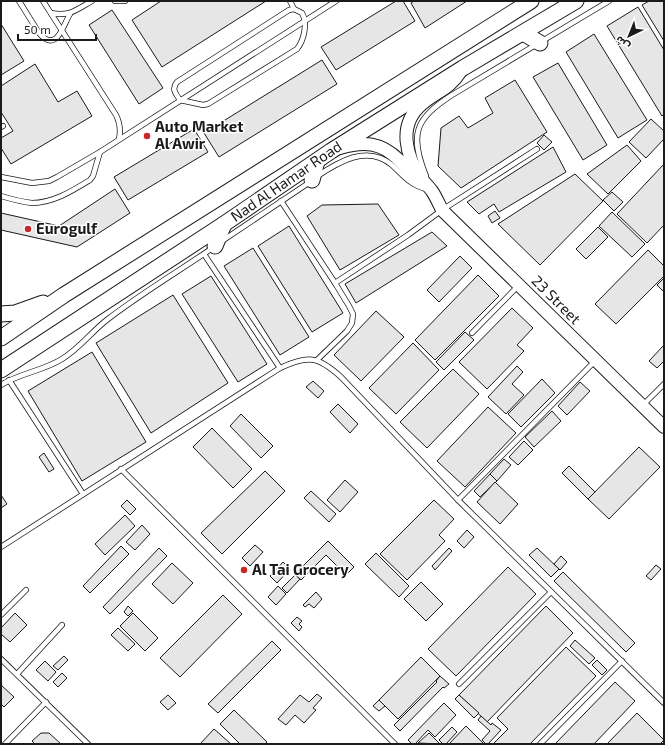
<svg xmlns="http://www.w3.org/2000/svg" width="665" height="745" viewBox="0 0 665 745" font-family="'Exo 2','Noto Sans Arabic',sans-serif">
	<rect width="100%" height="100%" fill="#fff"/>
	<g fill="#e6e6e6" stroke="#1a1a1a">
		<polygon points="161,1 266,1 162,67 132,20"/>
		<polygon points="396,1 403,1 415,21 336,70 321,47"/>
		<polygon points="414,1 467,1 425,28 411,3"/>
		<polygon points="649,1 664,1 664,41 642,5"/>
		<polygon points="638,7 664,50 664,114 662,116 607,26"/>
		<polygon points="112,10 163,88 139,104 89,25"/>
		<polygon points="1,24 24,61 1,75"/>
		<polygon points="594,34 647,120 618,138 566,52"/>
		<polygon points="322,60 337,84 219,157 204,133"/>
		<polygon points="558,63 607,145 583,160 533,77"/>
		<polygon points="35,64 58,102 77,91 92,116 11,164 1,148 1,138 13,131 1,112 1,86"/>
		<polygon points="515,80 547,132 461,188 438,166 441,128 459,116 468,128 493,113 485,98"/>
		<polygon points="651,119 664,131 664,139 646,158 629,142"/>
		<polygon points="194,129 208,152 128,200 114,177"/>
		<polygon points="544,135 552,142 544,150 537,143"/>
		<polygon points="627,145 641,161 608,194 587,174"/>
		<polygon points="553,147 566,172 499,212 494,204 479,214 467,202"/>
		<polygon points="664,164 664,225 647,243 617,214"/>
		<polygon points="575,174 603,201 540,265 498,224"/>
		<polygon points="115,189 130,213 77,247 1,230 1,213 59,226"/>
		<polygon points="612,192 623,202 614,211 603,200"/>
		<polygon points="378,204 399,235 340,270 307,216 322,205"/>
		<polygon points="495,211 500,218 492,223 488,216"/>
		<polygon points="612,212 645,244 632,257 599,226"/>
		<polygon points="289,226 343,313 312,332 258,246"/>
		<polygon points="598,227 608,237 586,259 576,249"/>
		<polygon points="432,232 447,246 356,303 345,284"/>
		<polygon points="253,248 309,337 280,355 224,266"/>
		<polygon points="648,250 664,266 664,276 616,324 595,304"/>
		<polygon points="460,256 472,268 439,302 427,290"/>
		<polygon points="478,275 499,296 435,360 415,340"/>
		<polygon points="211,276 267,364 238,382 182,294"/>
		<polygon points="664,278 664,290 663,291 657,285"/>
		<polygon points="173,295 228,383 151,433 96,343"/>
		<polygon points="512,308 533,328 517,345 524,351 487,389 459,362"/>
		<polygon points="376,311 404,337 361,381 334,355"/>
		<polygon points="465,332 474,340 444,370 436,362"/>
		<polygon points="413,343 439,370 396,414 369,388"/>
		<polygon points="664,345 664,361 657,368 649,361"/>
		<polygon points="92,352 146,442 82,481 28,391"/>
		<polygon points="517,366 523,372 512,384 524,395 506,414 488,397"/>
		<polygon points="453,369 479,394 427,448 400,422"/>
		<polygon points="542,379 555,393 521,427 508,414"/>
		<polygon points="313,381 324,391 318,398 306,387"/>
		<polygon points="580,382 590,391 567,415 558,406"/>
		<polygon points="338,404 358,424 350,433 330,412"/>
		<polygon points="488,407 516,433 465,487 437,461"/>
		<polygon points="552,411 561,421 534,447 525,437"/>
		<polygon points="241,414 273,446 261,458 230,426"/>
		<polygon points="212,428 252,469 233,488 193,447"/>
		<polygon points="524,441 533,450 518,465 509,457"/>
		<polygon points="639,447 660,467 609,519 588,499"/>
		<polygon points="44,453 54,469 49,472 39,457"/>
		<polygon points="504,459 511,465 497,481 490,474"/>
		<polygon points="569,466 595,492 588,499 562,473"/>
		<polygon points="265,471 285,491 222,554 201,533"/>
		<polygon points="490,474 497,481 480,497 474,491"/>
		<polygon points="345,480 358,492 340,512 327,500"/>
		<polygon points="495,482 518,504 500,524 477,502"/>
		<polygon points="311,491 336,514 329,522 304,498"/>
		<polygon points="1,495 7,504 1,508"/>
		<polygon points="127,500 136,509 130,515 121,506"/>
		<polygon points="434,500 454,519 439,535 445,541 407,580 380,554"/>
		<polygon points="125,515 135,526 105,555 95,544"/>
		<polygon points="142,525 150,534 135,550 126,542"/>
		<polygon points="467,530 474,537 464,548 457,541"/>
		<polygon points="328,541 354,567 346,575 326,555 301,580 295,574"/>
		<polygon points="255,545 263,552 250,566 242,558"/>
		<polygon points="121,546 129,554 90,593 83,586"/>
		<polygon points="159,548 167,556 110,614 103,607"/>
		<polygon points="449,548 452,551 435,570 432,566"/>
		<polygon points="537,548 559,569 551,577 529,555"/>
		<polygon points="376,553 409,586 399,597 365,564"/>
		<polygon points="561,556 567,562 560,570 554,564"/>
		<polygon points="283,562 290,569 277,583 270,576"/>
		<polygon points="172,563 193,583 173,604 152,584"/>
		<polygon points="656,565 661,569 651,580 646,576"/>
		<polygon points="508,567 536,594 456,676 428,649"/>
		<polygon points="563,572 635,643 626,652 554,581"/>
		<polygon points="295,575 300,579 287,593 282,588"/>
		<polygon points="421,582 443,604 426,621 404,599"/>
		<polygon points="278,586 286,594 276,605 268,597"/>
		<polygon points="316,592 322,599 314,608 309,604 305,607 303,605"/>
		<polygon points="223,595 242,614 180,677 160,658"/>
		<polygon points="128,606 133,611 128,616 124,612"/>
		<polygon points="546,606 573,633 487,722 459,695"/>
		<polygon points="15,613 27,625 10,642 1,634 1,628"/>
		<polygon points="133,613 158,638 145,651 120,626"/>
		<polygon points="297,617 302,621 299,624 302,627 299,631 291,623"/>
		<polygon points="118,628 135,644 128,651 111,635"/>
		<polygon points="575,640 595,658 589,664 570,646"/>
		<polygon points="272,641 281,650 218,713 208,704"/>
		<polygon points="566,647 596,676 530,744 493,744 508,729 497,718"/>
		<polygon points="64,656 68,660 58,670 53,666"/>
		<polygon points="421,657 440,676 398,719 379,700"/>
		<polygon points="597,660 607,670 602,675 592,665"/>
		<polygon points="45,661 56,672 48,681 36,670"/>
		<polygon points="62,673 67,678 58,687 53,682"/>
		<polygon points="440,676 449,684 444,688 443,687 400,731 394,725 437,682 436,681"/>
		<polygon points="615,682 635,701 594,744 555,744"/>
		<polygon points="1,685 14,697 4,707 1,704"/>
		<polygon points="317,694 322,698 313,708 316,710 304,723 295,715 286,725 278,719 300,695 309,702"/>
		<polygon points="168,695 176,703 168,710 160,702"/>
		<polygon points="459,695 479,713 474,718 455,699"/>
		<polygon points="379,700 385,706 379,711 373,706"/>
		<polygon points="444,703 456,715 435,737 428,730 415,744 412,744 408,740"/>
		<polygon points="234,710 267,742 265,744 240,744 220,724"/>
		<polygon points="637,713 664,740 660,744 607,744"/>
		<polygon points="481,716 491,725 492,723 501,730 488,744 486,744 482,740 490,731 478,720"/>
		<polygon points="466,726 484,744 449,744"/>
		<polygon points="452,727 457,732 446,744 443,744 439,740"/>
		<polygon points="214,729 231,744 200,744"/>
		<polygon points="41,733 49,733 61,744 35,744 32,741"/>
		<polygon points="429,733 440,744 418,743"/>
	</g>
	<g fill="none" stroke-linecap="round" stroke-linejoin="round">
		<defs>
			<g id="service">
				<path d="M19,1L39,33C57,54 63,25 70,14"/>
				<path d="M43,1L116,115C120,123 121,130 119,139"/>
				<polyline points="115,1 125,1"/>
				<polyline points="290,1 294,9"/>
				<path d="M294,9L302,13C308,23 304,40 297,49L208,104L203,105L180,100C176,94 171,89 177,82L289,10Z"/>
				<path d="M51,13C69,17 76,10 92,1"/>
				<polyline points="1,127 3,126"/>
				<path d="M426,176C409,134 415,119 452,95L609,1"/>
				<polyline points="1,177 32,183 49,181 57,177 100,152 336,1"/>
				<path d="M316,177C338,162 367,144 392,165C403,175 411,186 427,189"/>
				<path d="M1,196C11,199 21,202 32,203C53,203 72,191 90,180L93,176L100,152"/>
				<polyline points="281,201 335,283 349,306 353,314 352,323 347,331 317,360"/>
				<polyline points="222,241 310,182"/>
				<polyline points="204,254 280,368"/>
				<polyline points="335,283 408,235 442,210 537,149"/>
				<polyline points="472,333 518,286"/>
				<polyline points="9,380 83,494"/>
				<path d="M1,385C20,373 43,371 62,359C80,348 92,331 108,319C142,293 179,271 214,247"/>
				<polyline points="643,405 664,384"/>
				<polyline points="121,469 395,744"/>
				<polyline points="458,500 595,361"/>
				<path d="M1,547L280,368C308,355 318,356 341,377L458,500L664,703"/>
				<polyline points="1,615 26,590"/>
				<polyline points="1,659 88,744"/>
				<polyline points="17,674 62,625"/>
				<polyline points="459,684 551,592"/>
				<polyline points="5,744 46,702"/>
				<polyline points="540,744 622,661"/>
			</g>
			<g id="tertiary">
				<path d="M461,71C449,90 437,91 422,104C397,125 406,157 422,179C425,183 429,187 432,191C436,197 439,204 442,210L664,427"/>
				<path d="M340,148C364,141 381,142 399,160C405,166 410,173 416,179"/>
			</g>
			<g id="primary">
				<polyline points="523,33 540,43"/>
				<polyline points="312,180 317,161"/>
				<polyline points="215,246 224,224"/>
				<polyline points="1,314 15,313 43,303"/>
				<polyline points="1,338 64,295 531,1"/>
				<path id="s1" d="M1,370L224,224L331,151L463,68L576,1"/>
			</g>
		</defs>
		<use href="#service" stroke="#1a1a1a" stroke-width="6"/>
		<use href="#tertiary" stroke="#1a1a1a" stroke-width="14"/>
		<use href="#primary" stroke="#1a1a1a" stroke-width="17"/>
		<use href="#service" stroke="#fff" stroke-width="4.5"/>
		<use href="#tertiary" stroke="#fff" stroke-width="12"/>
		<use href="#primary" stroke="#fff" stroke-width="15"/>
	</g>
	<g fill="#c62828" stroke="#fff" stroke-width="1.5">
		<circle cx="147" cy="136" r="4"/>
		<circle cx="28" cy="229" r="4"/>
		<circle cx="244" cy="570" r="4"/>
	</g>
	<g text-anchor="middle" stroke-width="3" stroke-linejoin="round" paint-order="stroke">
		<g font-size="15" font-weight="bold" fill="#1a1a1a" stroke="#fff" text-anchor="start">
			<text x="155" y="132">Auto Market<tspan x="155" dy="17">Al Awir</tspan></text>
			<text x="36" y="234">Eurogulf</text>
			<text x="252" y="575">Al Tai Grocery</text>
		</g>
		<g font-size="15" fill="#1a1a1a" stroke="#fff">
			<text dy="5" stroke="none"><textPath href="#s1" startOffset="342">Nad Al Hamar Road</textPath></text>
			<text transform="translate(556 300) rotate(45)" y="5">23 Street</text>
		</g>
	</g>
	<rect width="665" height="745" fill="none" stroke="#1a1a1a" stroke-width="4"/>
	<g transform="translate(629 36) rotate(223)" stroke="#ffffff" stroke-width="3" paint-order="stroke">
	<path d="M0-3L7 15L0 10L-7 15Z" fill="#1a1a1a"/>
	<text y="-6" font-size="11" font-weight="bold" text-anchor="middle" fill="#1a1a1a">ش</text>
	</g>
	<path d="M18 34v6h78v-6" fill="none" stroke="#1a1a1a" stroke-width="2"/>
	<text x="24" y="34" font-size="12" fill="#1a1a1a" stroke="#ffffff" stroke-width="3" paint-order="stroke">50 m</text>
</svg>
